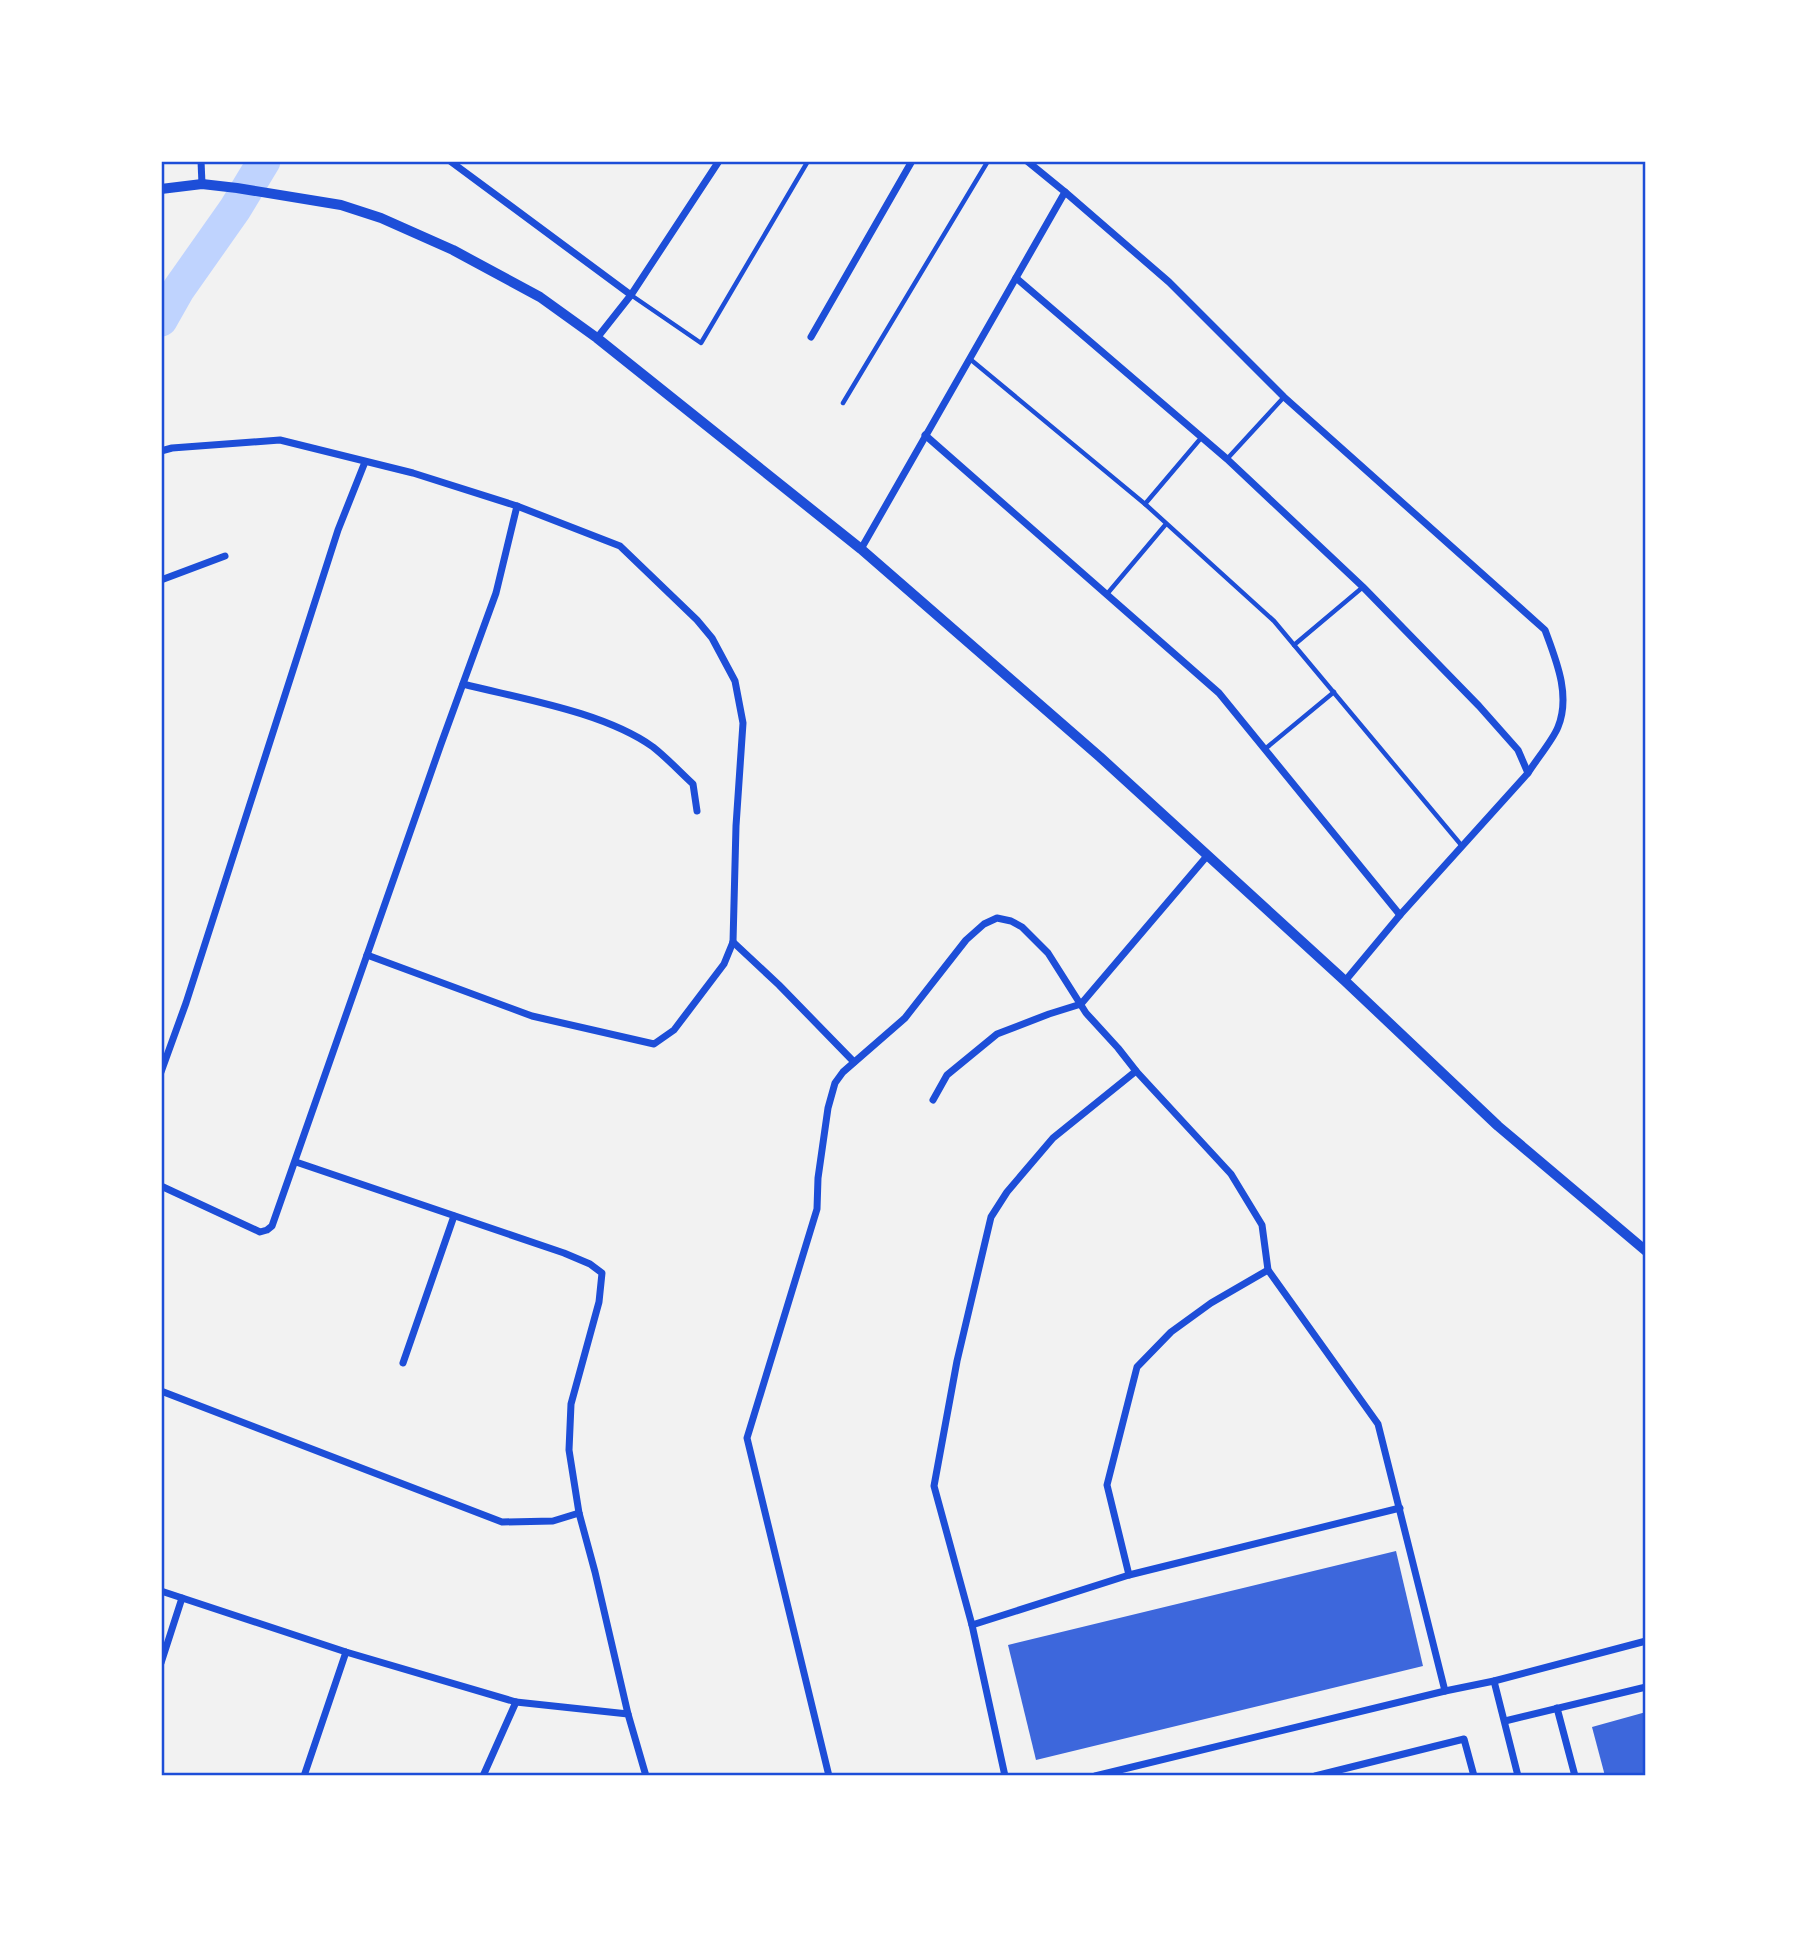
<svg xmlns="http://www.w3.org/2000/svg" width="1807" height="1937" viewBox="0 0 1807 1937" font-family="'Golos Text',sans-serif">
	<rect width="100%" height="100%" fill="#f2f2f2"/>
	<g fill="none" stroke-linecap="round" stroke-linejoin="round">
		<polyline stroke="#bfd3fe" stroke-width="33" points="161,320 178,290 235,209 264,161"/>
	</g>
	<g fill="#3d67dc">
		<polygon points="1396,1551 1423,1666 1036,1760 1008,1645"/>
		<polygon points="1646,1712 1646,1776 1605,1776 1592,1727"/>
	</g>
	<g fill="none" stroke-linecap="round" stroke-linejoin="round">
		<g stroke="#1d4ed8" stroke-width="4.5">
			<polyline points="631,295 701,343 808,161"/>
			<polyline points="970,359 1145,504 1274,621 1462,846"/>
			<polyline points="843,403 988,161"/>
			<polyline points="1227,459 1284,397"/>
			<polyline points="1145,504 1201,438"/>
			<polyline points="1107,594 1166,524"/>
			<polyline points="1294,645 1363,587"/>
			<polyline points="1265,749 1334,692"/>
		</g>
		<g stroke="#1d4ed8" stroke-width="7">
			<polyline points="201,161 202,184"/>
			<polyline points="450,161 631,295"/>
			<path d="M1065,192L1169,282L1284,397L1545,630C1556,660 1571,695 1558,727C1553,740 1536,760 1528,773"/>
			<polyline points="1016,278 1227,459 1363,587 1479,706 1518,750 1528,773 1400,915 1345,981"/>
			<polyline points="811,337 912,161"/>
			<polyline points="597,338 631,295 719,161"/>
			<polyline points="925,435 1219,693 1400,915"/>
			<polyline points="161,451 172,448 280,440 413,473 517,506 620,546 697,620 712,638 735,681 743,723 736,826 733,942 724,964 674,1030 654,1044 532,1016 367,955"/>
			<polyline points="861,549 1065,192 1027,161"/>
			<polyline points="161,580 225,556"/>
			<path d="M463,684C522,699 604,712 653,747C667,758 680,772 693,784L697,811"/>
			<polyline points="733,942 779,985 854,1062"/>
			<polyline points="161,1072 186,1003 338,530 365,462"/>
			<polyline points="933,1100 947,1075 997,1034 1049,1014 1081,1004 1207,856"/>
			<polyline points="296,1162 564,1253 590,1264 602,1273 599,1302 571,1404 569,1450 579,1513 595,1572 628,1714"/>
			<polyline points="161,1186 260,1232 267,1230 272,1226 441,744 496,593 517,506"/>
			<polyline points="403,1363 454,1216"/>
			<polyline points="161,1391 502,1522 553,1521 579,1513"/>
			<polyline points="1129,1575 1107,1485 1137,1367 1171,1332 1211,1303 1268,1270"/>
			<polyline points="161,1591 346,1652 516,1702 628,1714 646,1776"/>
			<polyline points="972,1625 1129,1575 1400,1508"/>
			<polyline points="161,1663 182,1598"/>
			<polyline points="1494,1681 1518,1776"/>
			<polyline points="1557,1708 1575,1776"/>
			<polyline points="1505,1721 1646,1687"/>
			<polyline points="304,1776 346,1652"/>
			<polyline points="483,1776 516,1702"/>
			<polyline points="829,1776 747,1438 817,1209 818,1178 828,1108 835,1083 843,1072 905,1018 966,940 984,924 997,918 1011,921 1022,927 1048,953 1086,1013 1118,1048 1136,1071 1231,1174 1262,1225 1268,1270 1378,1424 1445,1691"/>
			<polyline points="1005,1776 972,1625 934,1486 957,1361 991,1217 1007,1192 1053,1138 1136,1071"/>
			<polyline points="1095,1776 1445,1691 1494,1681 1646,1641"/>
			<polyline points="1315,1776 1464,1739 1474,1776"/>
		</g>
		<polyline stroke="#1d4ed8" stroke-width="10" points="161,189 202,184 237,188 341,205 381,218 453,250 540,297 597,338 861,549 1100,757 1345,981 1498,1126 1646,1251"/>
	</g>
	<rect width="1807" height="1937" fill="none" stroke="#ffffff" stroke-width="326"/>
	<rect x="163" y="163" width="1481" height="1611" fill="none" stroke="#1d4ed8" stroke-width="2.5"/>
</svg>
